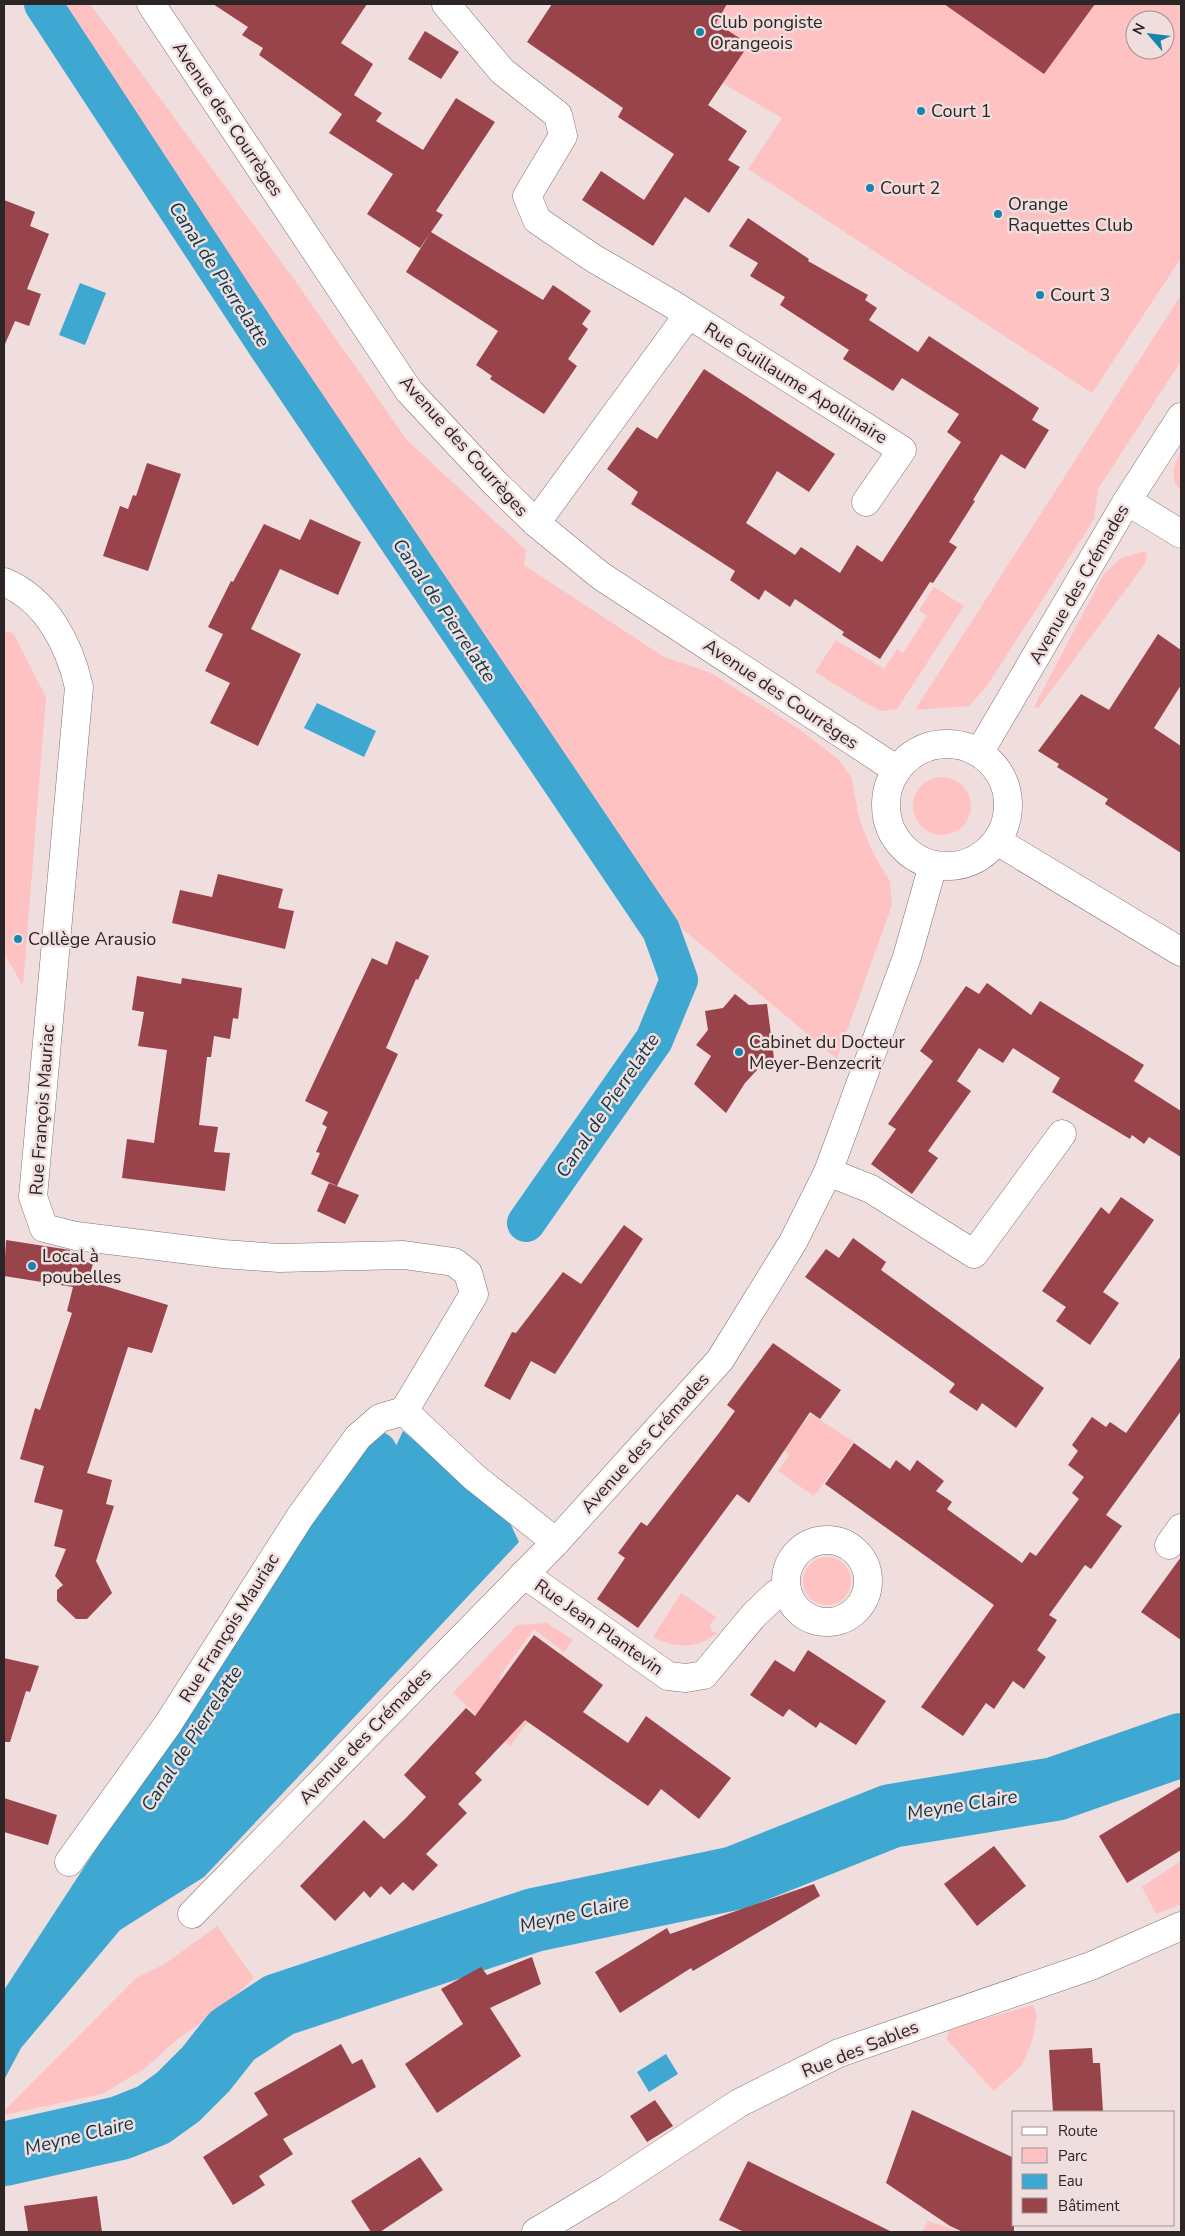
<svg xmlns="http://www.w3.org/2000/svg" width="1185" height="2236" viewBox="0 0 1185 2236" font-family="'Nunito Sans',sans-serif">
	<rect width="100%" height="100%" fill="#f0dddd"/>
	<g fill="#fec2c3" fill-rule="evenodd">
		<polygon points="53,4 90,4 293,278 407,440 526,550 524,565 664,657 711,673 799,729 839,760 852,779 859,818 872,851 890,882 892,905 837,1059 667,916 236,288"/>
		<path d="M647,4H1181V258L1092,393L748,169L782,118L710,76L724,55ZM1135,20H1165V50H1135Z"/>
		<polygon points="1181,295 1181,361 1098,489 1094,519 987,686 969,706 915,710"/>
		<path d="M1181,451V490C1168,482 1175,462 1181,451Z"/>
		<polygon points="1145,551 1147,558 1144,565 1038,708 1034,707 1104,574 1121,558"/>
		<polygon points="934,587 964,606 897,709 881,711 869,705 815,672 836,640 884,669 897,649 903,653 927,616 919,610"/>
		<polygon points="4,631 13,633 46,697 23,986 4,953"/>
		<circle cx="942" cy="806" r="29"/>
		<polygon points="811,1414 854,1442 814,1496 778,1471 789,1455 783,1449"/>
		<circle cx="827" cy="1581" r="24"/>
		<path d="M681,1593L716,1617L710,1625L712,1631L717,1633C696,1650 675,1648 653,1637Z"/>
		<polygon points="547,1623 573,1640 564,1652 534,1629 499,1677 518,1690 534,1714 510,1746 453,1693 517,1625"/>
		<polygon points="1181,1861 1181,1904 1156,1914 1142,1887"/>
		<polygon points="217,1926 254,1978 221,2009 179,2038 144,2069 102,2094 4,2115 4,2111 136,1978 165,1964"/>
		<polygon points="1033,2005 1037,2016 1032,2041 1022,2065 994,2091 947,2040 949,2029"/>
		<polygon points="928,2221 956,2230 960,2232 922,2232"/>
	</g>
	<g fill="#3ea7d2">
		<polygon points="80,283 106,293 85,345 59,335"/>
		<polygon points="317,703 376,731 364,757 304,728"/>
		<polygon points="403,1431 509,1521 519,1542 204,1877 120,1930 21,2048 4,2080 4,2040 128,1851 207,1746 380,1480"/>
		<polygon points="666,2054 678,2074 649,2092 637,2072"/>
	</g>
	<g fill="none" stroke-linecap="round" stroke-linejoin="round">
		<g stroke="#3ea7d2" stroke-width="38">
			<polyline points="43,4 267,346 661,930 679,980 654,1040 526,1223"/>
			<polyline points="4,2025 378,1451"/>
		</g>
		<polyline stroke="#3ea7d2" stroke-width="64" points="4,2154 120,2128 153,2115 178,2097 206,2069 232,2036 279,2005 534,1920 735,1878 891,1816 1055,1789 1181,1745"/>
	</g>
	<g fill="#99444b">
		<polygon points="213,4 367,4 341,43 373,64 354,95 382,113 376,121 423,150 456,98 495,122 436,211 443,215 431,232 543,300 553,285 591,311 582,324 588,329 568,359 577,366 544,414 490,379 492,376 476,365 498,331 406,272 430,233 420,248 367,214 393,174 329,133 342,114 259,55 263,48 242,35 248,27"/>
		<polygon points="552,4 727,4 716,23 749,44 708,105 747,131 728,160 740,167 709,213 685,197 653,246 582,200 601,171 644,200 674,154 618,117 623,108 527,42"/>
		<polygon points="944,4 1095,4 1044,74"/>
		<polygon points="425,31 459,52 441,79 408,59"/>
		<polygon points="4,200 35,212 30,226 49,234 27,289 41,294 29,326 15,321 5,344"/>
		<polygon points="748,218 809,259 808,261 868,295 865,300 877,308 869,320 918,352 929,336 1039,408 1032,420 1049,430 1025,469 1001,454 973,500 975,501 949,542 957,547 933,583 930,582 880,659 842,635 844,632 795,599 790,607 765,590 759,600 730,580 735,571 631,504 638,492 607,469 637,427 657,439 704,369 835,454 809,492 777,471 746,523 795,555 801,547 840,573 857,545 882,562 961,442 947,432 959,414 902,378 893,391 843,359 849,350 780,305 785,297 750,276 758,263 729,246"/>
		<polygon points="147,463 181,474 148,571 103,556 120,506 128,509 133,495 136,496"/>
		<polygon points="310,519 361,542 338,595 280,569 251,629 301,654 258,746 210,723 230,683 205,671 223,634 208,627 231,581 233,582 264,524 300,540"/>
		<polygon points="1158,634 1181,650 1181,685 1154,728 1181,746 1181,853 1105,804 1108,799 1057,767 1059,764 1038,751 1081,694 1109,710"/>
		<polygon points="218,874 283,889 278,908 294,911 285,949 172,923 180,890 212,897"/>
		<polygon points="396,941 429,956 418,980 416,979 386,1048 398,1054 337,1186 311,1174 320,1153 316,1152 327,1127 322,1124 328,1112 305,1101 372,958 387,965"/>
		<polygon points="137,976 181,984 182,978 242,988 238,1019 233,1018 230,1039 214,1036 211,1057 207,1057 199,1125 218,1127 214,1152 230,1153 225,1191 122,1178 127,1139 154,1143 167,1050 138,1046 144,1012 132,1010"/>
		<polygon points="987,983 1031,1015 1040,1001 1144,1065 1134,1081 1181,1111 1181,1157 1149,1137 1144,1144 1132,1135 1130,1139 1052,1092 1060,1078 1013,1048 1003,1063 979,1048 957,1081 971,1091 928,1151 938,1158 912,1194 871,1164 896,1129 888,1124 933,1061 920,1051 966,986 979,994"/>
		<polygon points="735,994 749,1005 767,1004 775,1066 758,1069 745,1083 726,1113 694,1084 711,1056 696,1045 708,1030 705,1011 723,1008"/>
		<polygon points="329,1183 359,1195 345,1224 317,1211"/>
		<polygon points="1121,1197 1154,1220 1103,1292 1119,1303 1090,1345 1056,1321 1066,1307 1042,1291 1101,1207 1109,1214"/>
		<polygon points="624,1225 643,1239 555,1374 531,1361 510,1400 484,1386 512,1332 516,1333 563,1272 581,1284"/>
		<polygon points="853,1238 886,1262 881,1270 1044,1388 1016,1428 982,1403 977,1411 962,1401 949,1392 955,1384 805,1277 826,1249 839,1258"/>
		<polygon points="6,1240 70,1250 66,1256 93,1264 88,1281 168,1305 152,1353 128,1347 87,1473 112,1480 106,1504 114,1506 96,1561 112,1593 87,1619 76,1619 57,1601 57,1590 63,1585 55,1576 66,1549 54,1546 63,1510 34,1502 44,1466 20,1459 35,1408 40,1410 72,1313 67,1311 73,1287 4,1276"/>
		<polygon points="773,1343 841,1390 820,1419 810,1412 749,1503 737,1494 638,1628 597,1599 625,1558 618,1553 641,1522 647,1526 719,1433 735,1411 727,1405"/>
		<polygon points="1181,1356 1181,1411 1106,1515 1122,1526 1091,1569 1085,1565 1049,1615 1057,1620 1037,1650 1046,1657 1024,1689 1013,1681 994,1709 986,1703 963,1736 921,1707 994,1605 825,1484 854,1443 890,1469 896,1460 910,1471 917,1460 944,1481 936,1491 952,1502 947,1509 1022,1563 1030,1552 1036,1556 1079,1499 1072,1493 1084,1477 1068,1465 1078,1451 1072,1445 1092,1417 1106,1427 1110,1422 1126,1433"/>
		<polygon points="1181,1557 1181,1640 1141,1612"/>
		<polygon points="534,1635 603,1685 583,1712 628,1743 646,1716 731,1778 699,1819 661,1789 648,1806 525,1720 475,1773 482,1780 458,1804 467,1813 426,1854 438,1865 413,1891 403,1882 390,1895 381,1886 370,1898 364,1891 335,1921 300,1886 364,1820 384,1839 405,1819 426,1797 404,1775 466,1708 475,1716"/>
		<polygon points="808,1650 886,1701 856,1745 820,1722 816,1728 789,1709 783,1717 750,1695 775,1660 794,1672"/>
		<polygon points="4,1658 39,1666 30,1692 26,1691 10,1742 4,1742"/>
		<polygon points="1181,1786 1181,1850 1127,1883 1099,1836"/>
		<polygon points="4,1798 57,1815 48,1845 4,1832"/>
		<polygon points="994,1846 1026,1886 977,1926 944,1884"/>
		<polygon points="814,1884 820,1896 693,1971 691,1968 620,2013 595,1972 667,1928 670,1934"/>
		<polygon points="532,1957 541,1984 490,2008 521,2056 437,2113 405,2064 463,2024 441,1989 481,1967 487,1975"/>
		<polygon points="341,2044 352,2064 362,2059 376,2087 283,2139 293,2154 259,2176 265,2185 233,2205 203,2157 268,2115 254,2093"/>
		<polygon points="1092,2048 1093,2063 1100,2063 1103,2112 1053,2112 1049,2050"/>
		<polygon points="655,2100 673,2126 647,2142 630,2116"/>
		<polygon points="912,2110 1014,2158 1014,2232 963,2232 950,2226 886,2183"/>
		<polygon points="420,2157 443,2190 380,2232 371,2232 351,2201"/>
		<polygon points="748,2161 892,2232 744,2232 719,2220"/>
		<polygon points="97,2196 102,2232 28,2232 24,2206"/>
	</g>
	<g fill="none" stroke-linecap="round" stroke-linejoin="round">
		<defs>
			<g id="street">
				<polyline points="446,4 502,71 558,115 563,136 527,196 537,220 593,258 672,304 902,450 866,502"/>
				<polyline points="1127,501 1181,534"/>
				<polyline points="536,523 688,315"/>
				<path d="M4,582C47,600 69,644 79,687L33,1197L44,1228L76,1236L223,1254L279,1258L404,1255L454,1262L468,1273L474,1294L404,1411L474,1477L556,1542"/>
				<polyline points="997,841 1181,952"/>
				<polyline points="828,1172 871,1189 974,1254 1062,1134"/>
				<circle cx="827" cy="1581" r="41"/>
				<polyline points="1169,1545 1181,1528"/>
				<polyline points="524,1574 668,1676 686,1678 704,1675 754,1615 776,1594 787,1591"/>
				<polyline points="69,1862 168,1724 300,1517 358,1437 380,1418 404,1411"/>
				<polyline points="192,1914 556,1542 720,1360 793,1242 828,1172 907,957 933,865"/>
				<polyline points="536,2232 608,2189 739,2103 839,2053 1091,1966 1181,1926"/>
			</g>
			<g id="secondary">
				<polyline points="151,4 409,391 495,483 536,523 601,576 897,770"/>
				<circle cx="947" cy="805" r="61"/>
				<polyline points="979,753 1127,501 1181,417"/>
			</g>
		</defs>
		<use href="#street" stroke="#837272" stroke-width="29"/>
		<use href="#secondary" stroke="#837272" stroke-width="29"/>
		<use href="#street" stroke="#fff" stroke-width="28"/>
		<use href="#secondary" stroke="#fff" stroke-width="28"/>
	</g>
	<g fill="#1785ac" stroke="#f0dddd" stroke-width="2">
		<circle cx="700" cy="32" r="5"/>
		<circle cx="921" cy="111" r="5"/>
		<circle cx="870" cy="188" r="5"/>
		<circle cx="998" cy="214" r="5"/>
		<circle cx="1040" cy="295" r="5"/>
		<circle cx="18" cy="939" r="5"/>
		<circle cx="739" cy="1052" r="5"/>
		<circle cx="32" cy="1266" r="5"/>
	</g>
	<g text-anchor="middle" stroke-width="5" stroke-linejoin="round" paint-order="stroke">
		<g font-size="18" fill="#2c2525" stroke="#f0dddd" text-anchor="start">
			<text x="710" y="28">Club pongiste<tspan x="710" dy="21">Orangeois</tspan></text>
			<text x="931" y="117">Court 1</text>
			<text x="880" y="194">Court 2</text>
			<text x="1008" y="210">Orange<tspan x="1008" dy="21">Raquettes Club</tspan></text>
			<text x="1050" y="301">Court 3</text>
			<text x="28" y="945">Collège Arausio</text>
			<text x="749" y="1048">Cabinet du Docteur<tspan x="749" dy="21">Meyer-Benzecrit</tspan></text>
			<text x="42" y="1262">Local à<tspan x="42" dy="21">poubelles</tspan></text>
		</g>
		<g font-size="18" fill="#2c2525" stroke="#f0dddd">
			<text transform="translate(228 119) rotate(56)" y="6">Avenue des Courrèges</text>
			<text transform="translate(796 383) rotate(32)" y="6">Rue Guillaume Apollinaire</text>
			<text transform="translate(464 446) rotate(48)" y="6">Avenue des Courrèges</text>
			<text transform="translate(1079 584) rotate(-60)" y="6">Avenue des Crémades</text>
			<text transform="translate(781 694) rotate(34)" y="6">Avenue des Courrèges</text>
			<text transform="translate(42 1110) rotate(-86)" y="6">Rue François Mauriac</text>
			<text transform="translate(645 1443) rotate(-48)" y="6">Avenue des Crémades</text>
			<text transform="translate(599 1627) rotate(35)" y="6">Rue Jean Plantevin</text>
			<text transform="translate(229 1628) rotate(-58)" y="6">Rue François Mauriac</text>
			<text transform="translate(365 1736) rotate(-46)" y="6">Avenue des Crémades</text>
			<text transform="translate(860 2049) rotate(-22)" y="6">Rue des Sables</text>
		</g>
		<g font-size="19" font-style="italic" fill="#083749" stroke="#f0dddd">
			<text transform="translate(220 274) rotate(57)" y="7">Canal de Pierrelatte</text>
			<text transform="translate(445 610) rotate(56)" y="7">Canal de Pierrelatte</text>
			<text transform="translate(607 1105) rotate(-56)" y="7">Canal de Pierrelatte</text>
			<text transform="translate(191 1738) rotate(-57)" y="7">Canal de Pierrelatte</text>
			<text transform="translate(962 1804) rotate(-9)" y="7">Meyne Claire</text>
			<text transform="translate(574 1913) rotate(-13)" y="7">Meyne Claire</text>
			<text transform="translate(79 2135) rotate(-14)" y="7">Meyne Claire</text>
		</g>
	</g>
	<rect width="1185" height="2236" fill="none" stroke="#2c2525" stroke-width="10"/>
	<rect x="1012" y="2111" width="162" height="115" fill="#f0dddd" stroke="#a29393"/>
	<rect x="1022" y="2127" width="25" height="8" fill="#ffffff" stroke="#a29393"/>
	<text x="1058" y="2136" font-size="15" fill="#2c2525">Route</text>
	<rect x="1022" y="2148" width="25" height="15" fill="#fec2c3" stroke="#a29393"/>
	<text x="1058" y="2161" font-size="15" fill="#2c2525">Parc</text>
	<rect x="1022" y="2174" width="25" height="15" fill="#3ea7d2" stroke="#a29393"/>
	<text x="1058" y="2186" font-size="15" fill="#2c2525">Eau</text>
	<rect x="1022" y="2198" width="25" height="15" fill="#99444b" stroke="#a29393"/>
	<text x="1058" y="2211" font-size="15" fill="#2c2525">Bâtiment</text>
	<g transform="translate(1150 35) rotate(298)"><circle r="24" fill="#f0dddd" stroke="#a29393"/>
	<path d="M0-4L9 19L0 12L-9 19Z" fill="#1785ac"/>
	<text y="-8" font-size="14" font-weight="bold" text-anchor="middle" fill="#2c2525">N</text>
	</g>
</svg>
